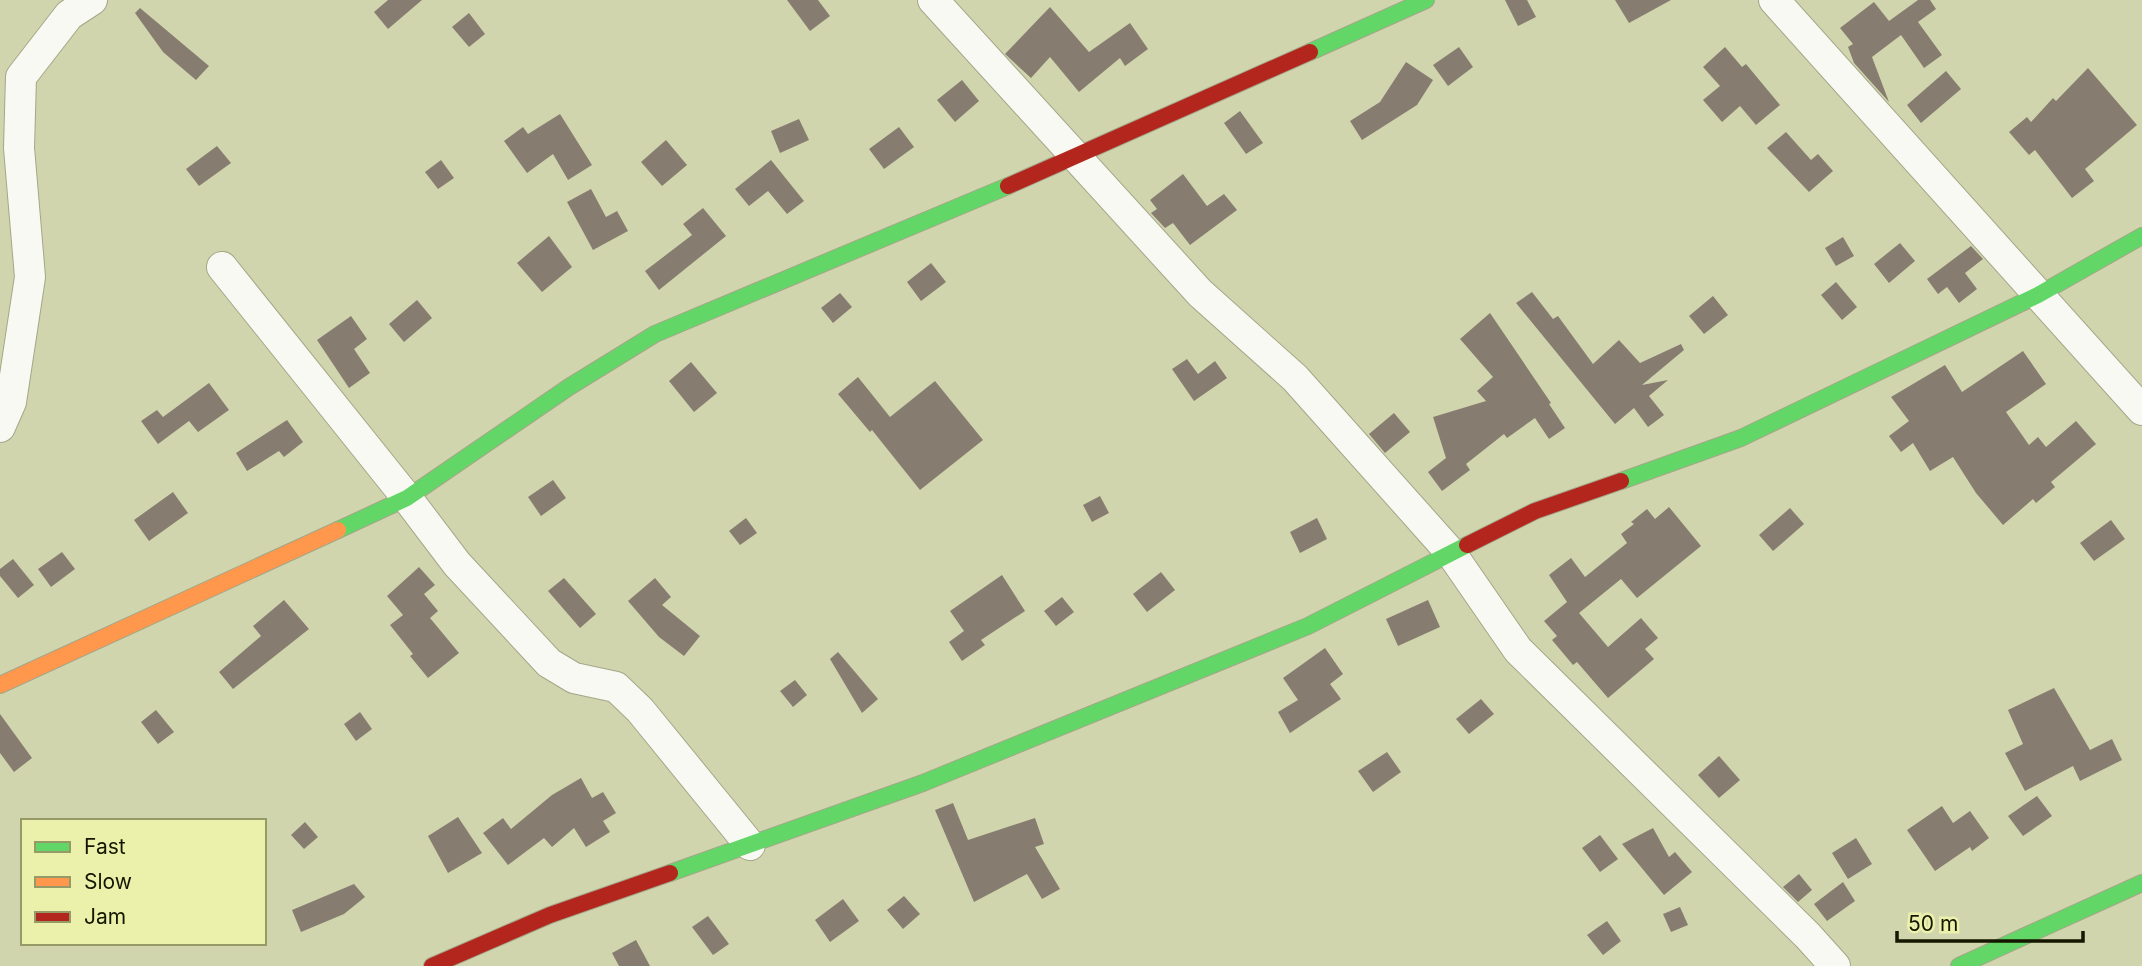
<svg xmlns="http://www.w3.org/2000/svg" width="2142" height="966" viewBox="0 0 2142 966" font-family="Inter,sans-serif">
	<rect width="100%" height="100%" fill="#d1d5ae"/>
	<g fill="#867d70">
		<polygon points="388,0 422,0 388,29 374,12"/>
		<polygon points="787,0 818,0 830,16 810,31"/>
		<polygon points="1505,0 1527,0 1536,17 1518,26"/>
		<polygon points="1615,0 1671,0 1629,23"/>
		<polygon points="1918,0 1930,0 1936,9 1918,22 1942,55 1924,68 1901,35 1872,57 1889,102 1854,63 1848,47 1853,44 1840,28 1874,2 1889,21"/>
		<polygon points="1050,7 1089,52 1130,23 1148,49 1125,66 1120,58 1079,92 1050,57 1031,78 1005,54"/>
		<polygon points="140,8 209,66 196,80 163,52 135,13"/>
		<polygon points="469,13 485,34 469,47 452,27"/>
		<polygon points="1459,47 1473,67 1448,86 1433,65"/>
		<polygon points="1725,47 1742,67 1746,64 1780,105 1756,125 1740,106 1722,122 1703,100 1720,86 1703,67"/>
		<polygon points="1406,62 1433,80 1417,105 1362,140 1350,121 1380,102"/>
		<polygon points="2088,68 2137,125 2085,169 2094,181 2072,198 2035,150 2029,155 2009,132 2027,117 2031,122 2053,98 2056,101"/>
		<polygon points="1946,71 1961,89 1921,123 1907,105"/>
		<polygon points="962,80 979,101 955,122 937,100"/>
		<polygon points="1240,111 1263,143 1246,154 1224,123"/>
		<polygon points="560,114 592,165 568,180 553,154 527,173 504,141 523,127 528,134"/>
		<polygon points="799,119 809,140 780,153 771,131"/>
		<polygon points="899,127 914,147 884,169 869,149"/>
		<polygon points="1786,132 1811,160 1818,154 1833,171 1809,192 1767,148"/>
		<polygon points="666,140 687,165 662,186 641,162"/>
		<polygon points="217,146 231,163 199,186 186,169"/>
		<polygon points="441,160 454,178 438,189 425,172"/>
		<polygon points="771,160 804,201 787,214 768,191 749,206 735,189"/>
		<polygon points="1183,174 1207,206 1224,194 1237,210 1190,245 1173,223 1165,228 1151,213 1157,209 1150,200"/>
		<polygon points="591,189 606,217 617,211 628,231 593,250 567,202"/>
		<polygon points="703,208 726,236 659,290 645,271 692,235 683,224"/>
		<polygon points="549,236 572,267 542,292 517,263"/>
		<polygon points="1843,237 1854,256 1836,266 1825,248"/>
		<polygon points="1900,243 1915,261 1889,283 1874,264"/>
		<polygon points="1971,246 1983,259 1965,273 1977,289 1959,303 1947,287 1938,294 1927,279"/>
		<polygon points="931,263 946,282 921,301 907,282"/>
		<polygon points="1836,282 1857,307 1842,320 1821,295"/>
		<polygon points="1532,292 1553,319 1558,316 1593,364 1619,340 1640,363 1681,344 1684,350 1642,385 1668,380 1649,396 1664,415 1648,427 1634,408 1615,424 1516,303"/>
		<polygon points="840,293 852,307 833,323 821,308"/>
		<polygon points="1713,296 1728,315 1704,334 1689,316"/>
		<polygon points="417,300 432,318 404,342 389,324"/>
		<polygon points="1490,313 1551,403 1549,404 1565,428 1549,439 1535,418 1507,438 1504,434 1466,464 1470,470 1442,491 1428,472 1446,458 1433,417 1486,401 1477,391 1493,377 1460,339"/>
		<polygon points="351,316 367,339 354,349 370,373 349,388 317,340"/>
		<polygon points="2023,351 2046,384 2006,412 2029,445 2038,437 2046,447 2076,421 2096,444 2051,482 2055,487 2036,503 2033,499 2003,525 1976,493 1953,457 1930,471 1913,443 1901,452 1889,436 1909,421 1891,397 1945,365 1962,392"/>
		<polygon points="1187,359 1198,374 1215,361 1227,378 1194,401 1172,369"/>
		<polygon points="691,362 717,393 694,412 669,381"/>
		<polygon points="858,377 890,417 935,381 983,440 920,490 872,430 870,432 838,394"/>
		<polygon points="209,383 229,410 198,432 189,421 158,444 141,421 157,410 163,417"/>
		<polygon points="1394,413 1410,432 1385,453 1369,434"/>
		<polygon points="287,420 303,442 284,457 279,451 247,471 236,453"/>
		<polygon points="553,480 566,498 541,516 528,497"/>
		<polygon points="173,492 188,513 149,541 134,520"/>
		<polygon points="1100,496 1109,513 1092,522 1083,505"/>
		<polygon points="1669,507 1701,546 1637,598 1621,579 1579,613 1608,647 1641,618 1658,638 1645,649 1654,659 1608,698 1577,662 1573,665 1552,640 1557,636 1544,621 1567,602 1549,575 1571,558 1585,577 1627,543 1621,534 1634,524 1631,522 1647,509 1655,519"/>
		<polygon points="1790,508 1804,524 1773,551 1759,535"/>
		<polygon points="746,518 757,533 740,545 729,531"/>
		<polygon points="1317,518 1327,539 1300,553 1290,532"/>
		<polygon points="2111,520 2125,539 2094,561 2080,543"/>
		<polygon points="62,552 75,569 51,587 38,569"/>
		<polygon points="13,559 34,585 18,598 0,576 0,569"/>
		<polygon points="419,567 435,585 424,594 438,611 430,618 459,653 428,678 410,656 413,654 390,625 403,615 387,596"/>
		<polygon points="1161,572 1175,590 1147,612 1133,594"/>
		<polygon points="1002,575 1025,611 981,640 985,645 962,661 949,642 964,631 950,611"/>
		<polygon points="564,578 596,614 580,628 548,591"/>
		<polygon points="655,578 671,597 662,605 700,636 684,656 659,637 628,601"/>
		<polygon points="1062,597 1074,612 1056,626 1044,611"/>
		<polygon points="284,600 309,629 233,689 219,672 261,636 253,626"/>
		<polygon points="1428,600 1440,627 1398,646 1386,619"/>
		<polygon points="1325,648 1343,674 1330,684 1341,699 1290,733 1278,712 1298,700 1283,678"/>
		<polygon points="838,652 878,699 862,713 830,659"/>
		<polygon points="795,680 807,695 793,707 780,691"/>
		<polygon points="2054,688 2090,750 2112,739 2122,760 2080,781 2073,766 2025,791 2005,753 2023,744 2008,710"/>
		<polygon points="1481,699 1494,714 1469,734 1456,719"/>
		<polygon points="156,710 174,732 158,744 141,722"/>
		<polygon points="360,712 372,729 356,741 344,724"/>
		<polygon points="0,714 32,758 14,772 0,753"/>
		<polygon points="1387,752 1401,772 1373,792 1358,771"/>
		<polygon points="1719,756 1740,780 1719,798 1698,775"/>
		<polygon points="581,778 592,798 603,792 616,813 603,821 610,832 586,847 574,828 552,847 544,838 508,865 483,833 503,818 511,829 552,795"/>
		<polygon points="2037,796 2052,816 2023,836 2008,816"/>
		<polygon points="953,803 968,840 1035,818 1044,844 1035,847 1060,889 1042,899 1027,874 974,902 935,810"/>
		<polygon points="1942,806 1953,823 1970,811 1989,838 1972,851 1970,847 1935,871 1907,830"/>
		<polygon points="458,817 482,853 448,873 428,836"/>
		<polygon points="305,822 318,837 304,849 291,835"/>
		<polygon points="1653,828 1669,857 1675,852 1692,872 1664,895 1622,844"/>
		<polygon points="1600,835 1618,859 1600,872 1582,848"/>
		<polygon points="1856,838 1872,864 1848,879 1832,853"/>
		<polygon points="1799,874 1812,890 1798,902 1783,887"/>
		<polygon points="1843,882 1855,901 1827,921 1814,904"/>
		<polygon points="354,884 365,897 344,914 301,932 292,910"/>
		<polygon points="904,896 920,914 903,929 887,910"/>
		<polygon points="843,899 859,921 830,942 815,920"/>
		<polygon points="1680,907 1688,925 1671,932 1663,914"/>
		<polygon points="708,916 729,944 713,955 692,927"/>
		<polygon points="1607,921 1621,941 1603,955 1587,935"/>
		<polygon points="636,940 650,966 619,966 612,953"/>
	</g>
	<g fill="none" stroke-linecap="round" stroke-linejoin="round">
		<defs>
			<g id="street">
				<polyline points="933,0 1200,293 1295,378 1451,553 1518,650 1808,936 1835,966"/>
				<polyline points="1774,0 2142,410"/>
				<polyline points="222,267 407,498 457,564 549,663 574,678 616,687 640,710 750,845"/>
				<polyline points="0,427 11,402 30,277 19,148 21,77 69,15 92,0"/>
			</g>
			<g id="fast">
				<polyline points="1310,52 1426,0"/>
				<polyline points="1621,481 1741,438 2038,295 2142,236"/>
				<polyline points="338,530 407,498 569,387 655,334 1008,186"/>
				<polyline points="670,873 923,783 1308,626 1467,545"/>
				<polyline points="1959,966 2142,883"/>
			</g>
			<polyline id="slow" points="0,685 338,530"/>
			<g id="jam">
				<polyline points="1008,186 1310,52"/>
				<polyline points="1467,545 1535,511 1621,481"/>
				<polyline points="432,966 550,915 670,873"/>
			</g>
		</defs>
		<use href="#street" stroke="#a4a788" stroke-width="32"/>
		<use href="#fast" stroke="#a4a788" stroke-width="18"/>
		<use href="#slow" stroke="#a4a788" stroke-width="18"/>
		<use href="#jam" stroke="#a4a788" stroke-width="18"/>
		<use href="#street" stroke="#f8f9f3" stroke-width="30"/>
		<use href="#fast" stroke="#63d668" stroke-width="16"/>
		<use href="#slow" stroke="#ff974d" stroke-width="16"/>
		<use href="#jam" stroke="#b3261e" stroke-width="16"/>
	</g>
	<rect x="21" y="819" width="245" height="126" fill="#ebf1ab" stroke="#969a67" stroke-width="2"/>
	<rect x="35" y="842" width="35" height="10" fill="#63d668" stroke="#969a67" stroke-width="2"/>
	<text x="84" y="854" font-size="21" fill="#161700">Fast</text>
	<rect x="35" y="877" width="35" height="10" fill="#ff974d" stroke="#969a67" stroke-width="2"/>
	<text x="84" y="889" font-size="21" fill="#161700">Slow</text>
	<rect x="35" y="912" width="35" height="10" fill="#b3261e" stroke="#969a67" stroke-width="2"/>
	<text x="84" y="924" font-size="21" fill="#161700">Jam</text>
	<path d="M1897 931v10h186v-10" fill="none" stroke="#161700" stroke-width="3.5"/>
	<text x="1908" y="931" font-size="21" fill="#161700" stroke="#ebf1ab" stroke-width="5" paint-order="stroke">50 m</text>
</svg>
